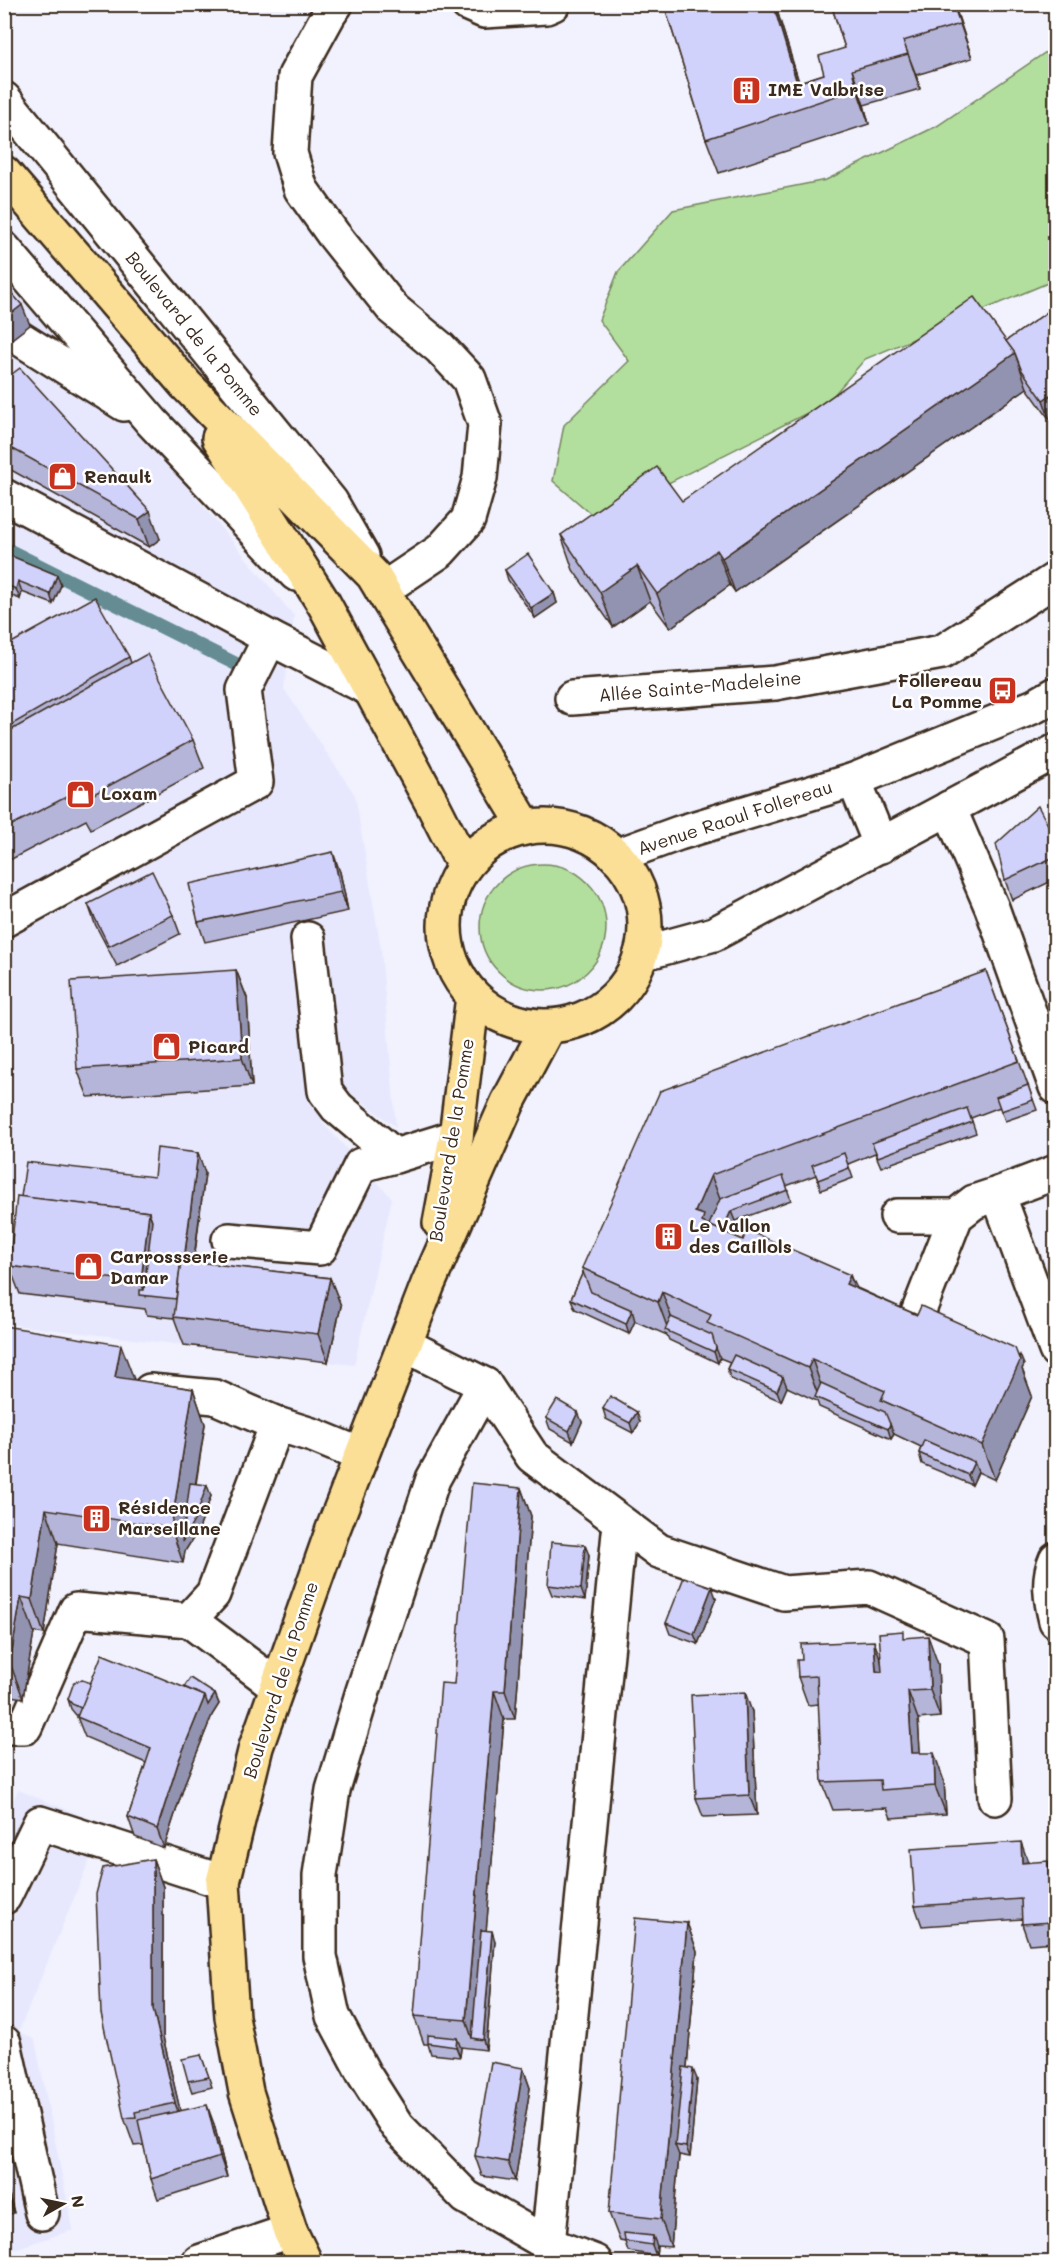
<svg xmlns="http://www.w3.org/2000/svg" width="1060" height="2267" viewBox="0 0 1060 2267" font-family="Mali,sans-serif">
	<rect width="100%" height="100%" fill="#f1f2fe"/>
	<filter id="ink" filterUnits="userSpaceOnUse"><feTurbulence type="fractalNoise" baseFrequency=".0167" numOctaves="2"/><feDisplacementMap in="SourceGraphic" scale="12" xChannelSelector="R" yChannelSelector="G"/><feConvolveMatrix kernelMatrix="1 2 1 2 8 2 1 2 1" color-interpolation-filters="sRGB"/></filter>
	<g filter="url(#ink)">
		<g fill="#e7e8fd">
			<polygon points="4,265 294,616 284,689 355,795 381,950 396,1127 352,1094 321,1121 392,1198 354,1365 5,1324 5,1297 10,1292 25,1207 4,1186"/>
			<polygon points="18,1790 104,1825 19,2031 35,2040 73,2230 5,2252 4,1805 14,1799"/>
		</g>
		<g fill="#b2df9d" stroke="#76845e" stroke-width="1.5">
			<polygon points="1055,46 1055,280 865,359 827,403 597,519 553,481 564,425 629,361 599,320 618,272 673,210 826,180 937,126"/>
			<circle cx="543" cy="927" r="63"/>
		</g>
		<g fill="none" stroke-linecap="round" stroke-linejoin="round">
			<polyline stroke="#668c93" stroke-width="14" points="4,548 236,664"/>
			<defs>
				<g id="minor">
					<polyline points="336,4 329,14 295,76 290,153 301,189 333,234 393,309 440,348 469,379 485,424 480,478 468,520 440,551 382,590"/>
					<polyline points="468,4 484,11 546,7 553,4"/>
					<polyline points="4,99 331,502 362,556"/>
					<polyline points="4,249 152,422 296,574"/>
					<polyline points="16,336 124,404"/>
					<polyline points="4,496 270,638 368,688"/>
					<polyline points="572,698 775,683 942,652 1056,579"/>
					<polyline points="854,780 881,846"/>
					<polyline points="949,808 992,908 1056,1087"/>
					<polyline points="616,856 679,833 854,780 1035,706 1056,694"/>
					<polyline points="4,920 256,782 244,690 270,638"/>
					<polyline points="308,939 325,1091 337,1107 395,1156 456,1137"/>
					<polyline points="641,954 714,934 1056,751"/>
					<polyline points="1056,1172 998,1194 1056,1350"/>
					<polyline points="897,1216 956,1216"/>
					<polyline points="229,1240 320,1248 361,1165 395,1156"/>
					<polyline points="918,1313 956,1216 974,1202 998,1194"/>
					<polyline points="405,1345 485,1385 532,1456 659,1551 784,1593 869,1587 987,1640 995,1798"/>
					<polyline points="485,1385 433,1479 362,1694 333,1790 320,1875 320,1956 333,2016 364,2074 397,2126 466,2197 548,2244 595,2262"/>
					<polyline points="150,1391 215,1397 277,1424 315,1436 361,1455"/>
					<path d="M1056,1559C1047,1579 1051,1601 1056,1621"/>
					<polyline points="189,1620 277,1686"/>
					<polyline points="4,1727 25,1727 76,1610 189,1620 213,1594 277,1424"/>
					<polyline points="4,1897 40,1823 223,1882"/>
					<polyline points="4,2043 42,2213"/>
					<polyline points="548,2244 620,1523"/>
					<polyline points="199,2262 290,2231"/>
				</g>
				<g id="major">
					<polyline points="4,173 186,385 373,575 526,827"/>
					<polyline points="219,438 324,604 433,805 464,866"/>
					<circle cx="545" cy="926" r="100"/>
					<polyline points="440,1223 456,1137 473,996"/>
					<polyline points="305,2262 290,2231 246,2092 232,2017 223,1882 256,1747 333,1529 428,1284 508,1102 548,1027"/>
				</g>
			</defs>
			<use href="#minor" stroke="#3b2a1e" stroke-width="38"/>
			<use href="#major" stroke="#3b2a1e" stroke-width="38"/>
			<use href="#minor" stroke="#fff" stroke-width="33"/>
			<use href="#major" stroke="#fbdf96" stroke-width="33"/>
		</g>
		<g fill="#b4b5d8" stroke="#3b2a1e" stroke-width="1.5">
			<polygon points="664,4 775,4 799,82 824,74 845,48 831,4 954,4 972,58 916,75 920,89 864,105 869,124 719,173 706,139"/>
			<polygon points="988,4 1006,4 992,12"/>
			<polygon points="1056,306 1056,416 1050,420 1027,388 735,592 730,585 670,628 650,601 613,627 573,570 561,535 682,501 1006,341"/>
			<polygon points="4,380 160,539 149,547 4,466"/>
			<polygon points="4,553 61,585 53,604 22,592 20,599 4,593"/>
			<polygon points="505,570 554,593 557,603 535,618 508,580"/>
			<polygon points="4,647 129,657 131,663 193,740 204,768 91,829 86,820 4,863"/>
			<polygon points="1056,840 1056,879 1012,900 1005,880"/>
			<polygon points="340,872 348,911 205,942 198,922"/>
			<polygon points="88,904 173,915 180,934 117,966 95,924"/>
			<polygon points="236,970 247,998 252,1086 88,1097 77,1069"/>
			<polygon points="986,971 1037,1110 1005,1121 1000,1107 971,1118 976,1133 881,1167 875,1153 848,1164 853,1178 821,1190 816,1175 786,1186 791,1200 735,1221 729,1234 743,1240 850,1275 852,1280 857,1288 917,1315 1017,1354 1024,1365 1022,1369 1032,1396 995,1480 978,1472 972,1485 922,1464 919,1453 921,1447 894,1434 891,1439 819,1407 817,1401 787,1387 781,1401 731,1379 727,1369 730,1362 720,1358 718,1363 669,1340 667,1335 635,1321 629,1334 575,1309 571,1299 583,1272 582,1268"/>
			<polygon points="198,1153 205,1173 194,1262 330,1278 341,1306 328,1362 184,1345 174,1318 147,1315 145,1309 20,1294 9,1266 21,1197 154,1177"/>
			<polygon points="4,1326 134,1380 193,1389 205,1424 196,1484 211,1496 199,1529 185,1551 183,1563 58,1543 44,1634 34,1632 23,1698 4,1695"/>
			<polygon points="603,1409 640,1422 633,1433 606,1419"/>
			<polygon points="546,1418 582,1422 573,1442 550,1429"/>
			<polygon points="521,1488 531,1516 515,1719 504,1719 486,1930 495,1941 486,2050 461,2047 460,2057 431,2054 428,2044 424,2044 414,2016 454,1684"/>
			<polygon points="589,1555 585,1600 552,1595 548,1585"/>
			<polygon points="716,1598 698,1644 670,1634 666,1623"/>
			<polygon points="905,1638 938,1664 940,1717 918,1719 920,1753 944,1781 946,1814 891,1818 887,1808 833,1810 822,1782 819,1704 808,1705 798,1677 802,1660 880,1658"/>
			<polygon points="91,1683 184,1687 215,1694 219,1704 212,1715 186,1780 164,1848 135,1837 128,1817 146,1763 85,1737 77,1717 78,1715 76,1715 71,1709 68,1699"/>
			<polygon points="752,1712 757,1815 703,1817 696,1798"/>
			<polygon points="153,1859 163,1887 163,2037 180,2111 214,2124 227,2177 158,2199 151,2179 144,2145 134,2146 124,2118"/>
			<polygon points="1028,1863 1055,1881 1056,1942 1029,1944 1022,1924 1022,1919 922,1926 915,1906"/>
			<polygon points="687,1923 697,1951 687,2067 697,2079 690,2157 679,2155 671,2247 657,2246 656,2256 628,2251 625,2242 620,2241 609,2213"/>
			<polygon points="201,2055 212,2087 192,2092 188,2081"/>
			<polygon points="523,2068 530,2088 515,2181 482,2176 475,2156"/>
			<polygon points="4,2175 14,2213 4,2216"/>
		</g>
		<g fill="#9293b0" stroke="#3b2a1e" stroke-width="1.5">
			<polygon points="773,4 775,4 806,106 797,83"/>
			<polygon points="953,4 954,4 972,58 960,24"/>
			<polygon points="903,41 916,75 920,89 908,54"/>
			<polygon points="852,70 864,105 869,124 857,89"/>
			<polygon points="22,305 30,325 4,345 4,319"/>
			<polygon points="1015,353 1027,388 735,592 722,558"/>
			<polygon points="1056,391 1056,416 1050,420 1043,400"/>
			<polygon points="150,511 160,539 149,547 139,519"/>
			<polygon points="717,550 730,585 670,628 657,594"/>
			<polygon points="637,566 650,601 613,627 600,592"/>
			<polygon points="57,575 61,585 53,604 50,594"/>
			<polygon points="18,581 22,592 20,599 16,589"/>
			<polygon points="554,593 557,603 535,618 531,608"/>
			<polygon points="333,852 340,872 348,911 341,892"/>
			<polygon points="236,970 247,998 252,1086 242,1058"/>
			<polygon points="198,1153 205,1173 186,1320 179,1300"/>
			<polygon points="711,1175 724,1210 712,1237 695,1212"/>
			<polygon points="731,1211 735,1221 722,1252 718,1242"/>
			<polygon points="149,1212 159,1240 146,1296 141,1282"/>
			<polygon points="850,1275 853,1284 854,1282 858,1292 846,1284"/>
			<polygon points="330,1278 341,1306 328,1362 318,1334"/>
			<polygon points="662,1292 675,1327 669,1332 658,1302"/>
			<polygon points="632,1310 635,1321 629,1334 626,1324"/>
			<polygon points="121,1345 134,1379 128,1412 115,1377"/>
			<polygon points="716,1348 720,1358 718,1363 714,1352"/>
			<polygon points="1020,1355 1024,1365 1022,1369 1032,1396 995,1480 982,1445"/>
			<polygon points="812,1359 824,1394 819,1398 808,1368"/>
			<polygon points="783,1377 787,1387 781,1401 777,1391"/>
			<polygon points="193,1389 205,1424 188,1530 207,1485 211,1496 199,1529 185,1551 183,1563 171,1528"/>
			<polygon points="578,1412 582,1422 573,1442 569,1431"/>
			<polygon points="637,1412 640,1422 633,1433 630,1423"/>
			<polygon points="890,1424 894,1434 891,1439 888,1429"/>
			<polygon points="974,1462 978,1472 972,1485 968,1475"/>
			<polygon points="521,1488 531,1516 515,1719 505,1691"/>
			<polygon points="46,1509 58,1543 44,1634 32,1599"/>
			<polygon points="585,1545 589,1555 585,1600 581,1589"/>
			<polygon points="712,1587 716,1598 698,1644 694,1634"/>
			<polygon points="21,1597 34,1632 23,1698 10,1663"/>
			<polygon points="928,1636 938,1664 940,1717 930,1690"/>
			<polygon points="874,1641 884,1669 885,1689 876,1671"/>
			<polygon points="494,1691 504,1719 477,2039 472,2038 466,2020"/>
			<polygon points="908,1691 918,1719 922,1781 912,1753"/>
			<polygon points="745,1692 752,1712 757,1815 749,1795"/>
			<polygon points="215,1694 219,1704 212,1715 186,1780 164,1848 157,1829 179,1760 205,1696"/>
			<polygon points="934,1753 944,1781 946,1814 935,1786"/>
			<polygon points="1021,1842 1028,1862 1022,1863"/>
			<polygon points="153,1859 163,1887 163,2037 185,2131 175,2103 153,2009"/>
			<polygon points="1048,1861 1055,1881 1056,1933 1052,1922"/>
			<polygon points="687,1923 697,1951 680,2146 675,2145 679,2155 671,2247 661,2219"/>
			<polygon points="492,1931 495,1941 486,2050 483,2040"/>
			<polygon points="457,2038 461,2048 460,2057 456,2047"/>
			<polygon points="523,2068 530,2088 515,2181 508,2162"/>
			<polygon points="693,2069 697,2079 690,2157 686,2147"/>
			<polygon points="207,2105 214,2124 227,2177 220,2157"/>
			<polygon points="4,2175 14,2213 4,2188"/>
			<polygon points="653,2236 657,2246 656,2256 652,2245"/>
		</g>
		<g fill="#d1d2fb" stroke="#3b2a1e" stroke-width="1.5">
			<polygon points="664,4 773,4 797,83 824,74 819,56 845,48 831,4 953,4 960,24 903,41 908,54 852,70 857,89 706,139"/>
			<polygon points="4,284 22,305 4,319"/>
			<polygon points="974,297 1015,353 722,558 717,550 657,594 637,566 600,592 561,535 657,467 682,501"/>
			<polygon points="1056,306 1056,391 1043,400 1021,369 1015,353 1006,341"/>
			<polygon points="20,368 150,511 139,519 4,444 4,380"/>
			<polygon points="4,553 57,575 50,594 18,581 16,589 4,584"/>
			<polygon points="528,554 554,593 531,608 505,570"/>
			<polygon points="95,597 129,657 4,729 4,647"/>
			<polygon points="147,654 193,740 81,801 76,792 4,829 4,734"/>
			<polygon points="1038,806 1056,840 1056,856 1005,880 996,844"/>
			<polygon points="333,852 341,892 198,922 189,884"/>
			<polygon points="152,871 173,915 109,946 88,904"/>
			<polygon points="236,970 242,1058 77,1069 71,981"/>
			<polygon points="986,971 1019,1061 711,1175 695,1212 704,1215 702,1222 743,1240 747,1230 850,1275 846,1284 917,1315 921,1306 1015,1348 1020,1361 982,1445 881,1400 885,1391 812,1359 808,1368 707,1323 711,1315 662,1292 658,1302 582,1268 660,1091"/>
			<polygon points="1028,1085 1033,1100 1001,1111 996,1097"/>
			<polygon points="967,1108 972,1122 878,1157 872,1143"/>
			<polygon points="157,1148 198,1153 184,1260 181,1260 176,1299 140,1295 140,1290 144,1290 152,1220 149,1212 21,1197 26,1162 154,1177"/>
			<polygon points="844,1153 849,1168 818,1180 812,1165"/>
			<polygon points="783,1176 788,1190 731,1211 722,1231 709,1225 720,1199"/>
			<polygon points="17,1196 149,1212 141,1282 9,1266"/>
			<polygon points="181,1260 330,1278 318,1334 174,1317"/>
			<polygon points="583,1272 591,1292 632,1310 626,1324 571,1299"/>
			<polygon points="671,1317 712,1335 716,1348 714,1352 665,1330"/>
			<polygon points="4,1326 121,1345 115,1377 193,1389 171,1528 46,1509 32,1599 21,1597 10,1663 4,1662"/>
			<polygon points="734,1355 783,1377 777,1391 727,1369"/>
			<polygon points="821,1383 885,1412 890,1424 888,1429 815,1397"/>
			<polygon points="610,1396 637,1412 630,1423 603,1409"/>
			<polygon points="557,1400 578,1412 569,1431 546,1418"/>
			<polygon points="924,1440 974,1462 968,1475 919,1453"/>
			<polygon points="190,1483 207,1485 195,1519 182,1542"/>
			<polygon points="472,1483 521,1488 505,1691 494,1691 466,2020 414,2016 441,1683 454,1684"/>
			<polygon points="551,1542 585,1545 581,1589 548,1585"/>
			<polygon points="684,1577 712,1587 694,1634 666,1623"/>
			<polygon points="903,1631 903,1638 928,1636 930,1690 908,1691 912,1753 934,1753 935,1786 881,1790 880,1780 822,1782 817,1676 798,1677 797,1660 802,1660 801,1644 874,1641 876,1671 882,1672 879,1633"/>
			<polygon points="102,1654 205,1696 179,1760 157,1829 128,1817 151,1748 77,1717"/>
			<polygon points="190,1678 215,1694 208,1705 205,1696 184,1687"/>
			<polygon points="82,1680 91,1683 81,1708 72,1704 68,1699 74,1682"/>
			<polygon points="745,1692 749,1795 696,1798 691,1695"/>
			<polygon points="1021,1842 1022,1863 1048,1861 1052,1922 1022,1924 1021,1899 915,1906 911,1849"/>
			<polygon points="153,1859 153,2009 175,2103 135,2112 136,2117 124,2118 101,2013 96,1894 103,1868"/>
			<polygon points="635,1918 687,1923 661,2219 609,2213"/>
			<polygon points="481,1930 492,1931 483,2040 472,2038"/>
			<polygon points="428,2035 457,2038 456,2047 428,2043"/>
			<polygon points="201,2055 209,2077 188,2081 182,2059"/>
			<polygon points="491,2062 523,2068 508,2162 475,2156"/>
			<polygon points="683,2067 693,2069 686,2147 675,2145"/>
			<polygon points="207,2105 220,2157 151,2179 138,2120"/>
			<polygon points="624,2233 653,2236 652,2245 625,2241"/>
		</g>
	</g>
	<defs>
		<symbol id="building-square" viewBox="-11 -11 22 22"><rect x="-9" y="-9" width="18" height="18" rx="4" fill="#c8321e" stroke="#fff"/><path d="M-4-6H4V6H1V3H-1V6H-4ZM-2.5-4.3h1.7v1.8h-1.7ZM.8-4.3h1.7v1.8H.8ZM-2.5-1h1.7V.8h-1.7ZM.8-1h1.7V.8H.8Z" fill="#fff"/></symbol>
		<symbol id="shop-square" viewBox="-11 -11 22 22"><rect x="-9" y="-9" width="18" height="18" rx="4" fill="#c8321e" stroke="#fff"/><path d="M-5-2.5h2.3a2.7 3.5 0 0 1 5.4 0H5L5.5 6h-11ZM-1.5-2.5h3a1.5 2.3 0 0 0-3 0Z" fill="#fff"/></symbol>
		<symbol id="bus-square" viewBox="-11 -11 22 22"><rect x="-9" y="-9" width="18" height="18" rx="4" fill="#c8321e" stroke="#fff"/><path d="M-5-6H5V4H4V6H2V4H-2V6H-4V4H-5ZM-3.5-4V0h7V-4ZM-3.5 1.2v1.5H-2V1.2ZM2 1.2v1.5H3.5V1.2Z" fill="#fff"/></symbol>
	</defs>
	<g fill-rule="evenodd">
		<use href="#building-square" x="730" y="74" width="33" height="33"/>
		<use href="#shop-square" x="46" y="460" width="33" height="33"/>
		<use href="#bus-square" x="986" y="674" width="33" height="33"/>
		<use href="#shop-square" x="64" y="778" width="33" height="33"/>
		<use href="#shop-square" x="150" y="1030" width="33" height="33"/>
		<use href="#building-square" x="652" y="1220" width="33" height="33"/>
		<use href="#shop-square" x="72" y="1250" width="33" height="33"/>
		<use href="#building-square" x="80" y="1502" width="33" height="33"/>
	</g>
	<g text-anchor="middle" stroke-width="5" stroke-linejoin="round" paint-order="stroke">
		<g font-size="18" font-weight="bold" fill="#3b2a1e" stroke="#fff" text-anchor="start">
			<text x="768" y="96">IME Valbrise</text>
			<text x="84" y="483">Renault</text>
			<text x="982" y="687" text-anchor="end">Follereau<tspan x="982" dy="21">La Pomme</tspan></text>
			<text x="101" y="800">Loxam</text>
			<text x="188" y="1053">Picard</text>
			<text x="689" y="1232">Le Vallon<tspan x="689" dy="21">des Caillols</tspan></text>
			<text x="110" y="1263">Carrossserie<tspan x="110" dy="21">Damar</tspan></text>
			<text x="118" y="1514">Résidence<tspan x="118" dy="21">Marseillane</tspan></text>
		</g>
		<g font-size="18" fill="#3b2a1e" stroke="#fff">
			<text transform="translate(194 334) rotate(51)" y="6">Boulevard de la Pomme</text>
			<text transform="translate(700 687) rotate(-5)" y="6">Allée Sainte-Madeleine</text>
			<text transform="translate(735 818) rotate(-18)" y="6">Avenue Raoul Follereau</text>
			<text transform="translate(452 1140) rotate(-81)" y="6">Boulevard de la Pomme</text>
			<text transform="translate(281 1680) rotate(-72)" y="6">Boulevard de la Pomme</text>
		</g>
	</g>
	<rect width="1060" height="2267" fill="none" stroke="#fff" stroke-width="24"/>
	<rect x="12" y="12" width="1036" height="2243" fill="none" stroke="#3b2a1e" stroke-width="2" filter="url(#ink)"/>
	<g transform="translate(63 2204) rotate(81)" stroke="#ffffff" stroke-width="4.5" paint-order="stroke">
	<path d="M0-4.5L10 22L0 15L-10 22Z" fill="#3b2a1e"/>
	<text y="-9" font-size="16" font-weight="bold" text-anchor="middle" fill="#3b2a1e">N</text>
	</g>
</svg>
